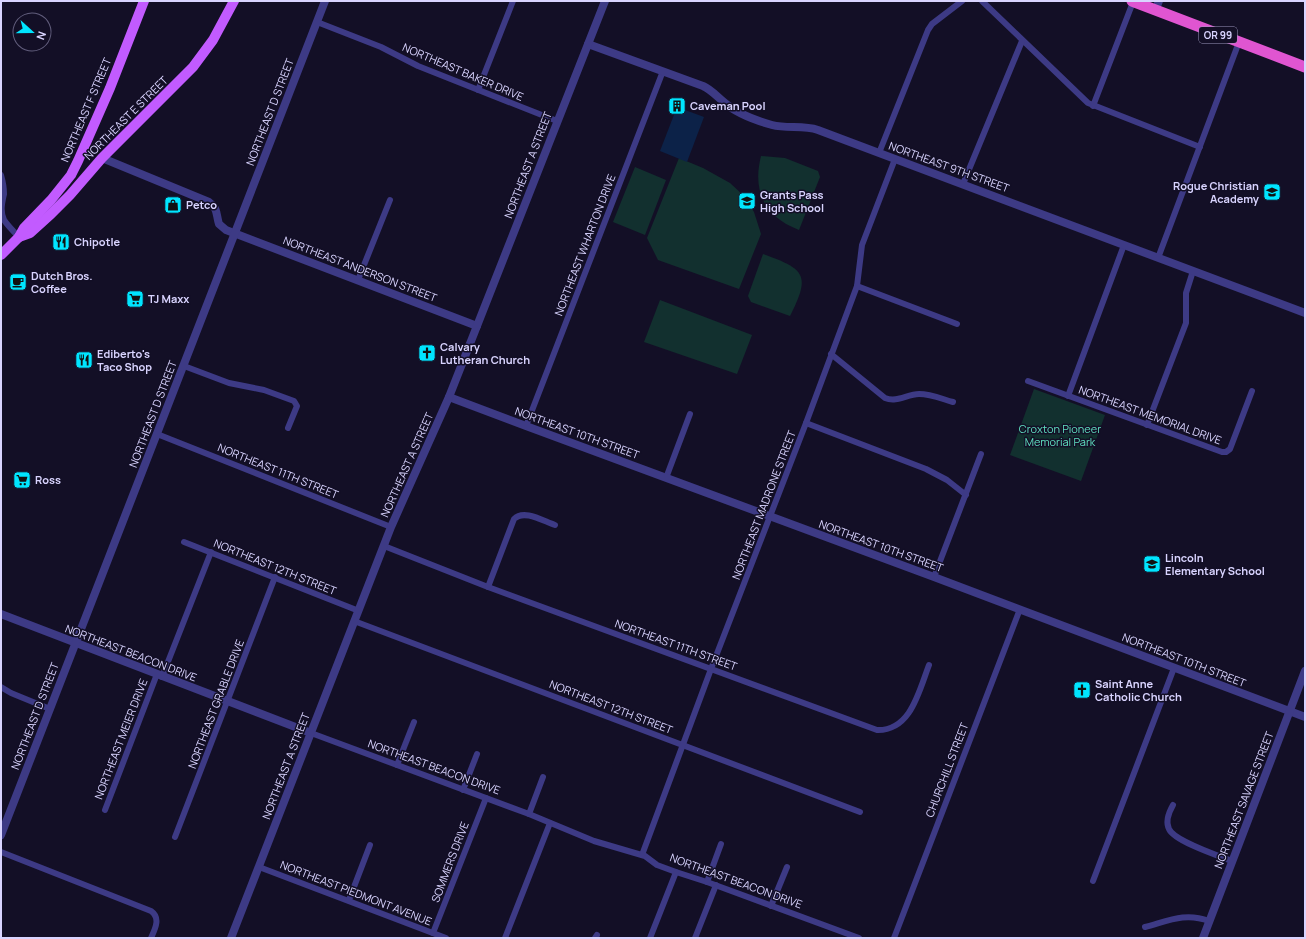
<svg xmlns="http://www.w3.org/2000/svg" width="1306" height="939" viewBox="0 0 1306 939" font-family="Manrope,sans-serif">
	<rect width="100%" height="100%" fill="#130f26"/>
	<g fill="#12302f">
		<path d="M761,156L785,158L818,171L820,177L799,230C765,217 752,192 761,156Z"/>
		<polygon points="679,158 703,168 730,183 744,196 754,212 761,234 739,289 658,260 647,238"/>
		<polygon points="635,167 666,180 645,235 613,222"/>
		<path d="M763,254C805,269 811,275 790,316L751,302L748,296Z"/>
		<polygon points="660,300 752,335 737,374 644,342"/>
		<polygon points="1034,389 1105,415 1081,481 1010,455"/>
	</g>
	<polygon fill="#0c2248" points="677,107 704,117 687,162 660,151"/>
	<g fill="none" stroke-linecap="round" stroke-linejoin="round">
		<g stroke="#3d3a85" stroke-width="6">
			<polyline points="982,1 1088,103 1200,147"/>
			<polyline points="317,22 381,47 418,66 557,121"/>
			<polyline points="478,90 513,1"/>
			<polyline points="1093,106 1133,2"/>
			<polyline points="879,153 928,30 932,24 962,1"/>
			<path d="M1,175C3,182 4,187 4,194C2,203 0,211 4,220C8,226 14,232 19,237"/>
			<polyline points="963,184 1022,41"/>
			<polyline points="1158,258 1239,42"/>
			<polyline points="358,280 390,200"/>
			<polyline points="857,286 957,324"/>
			<path d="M831,354L885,398C897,403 907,394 919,394C931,394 942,399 953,402"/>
			<polyline points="184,366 229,383 264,390 294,401 297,406 288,428"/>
			<polyline points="1028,381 1222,452 1226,452 1230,449 1252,391"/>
			<polyline points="1068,396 1124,245"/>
			<polyline points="806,423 926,469 947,480 966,495"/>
			<polyline points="1147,425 1186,323 1186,293 1193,271"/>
			<polyline points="526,426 663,71"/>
			<polyline points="157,434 391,527"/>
			<polyline points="666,478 690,414"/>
			<polyline points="184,542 359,611"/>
			<path d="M384,546L488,587L877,730C911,731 919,691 929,665"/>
			<polyline points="934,577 981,454"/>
			<path d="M488,587L514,519C524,509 543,521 555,525"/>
			<polyline points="354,621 860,812"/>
			<polyline points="162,677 211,552"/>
			<polyline points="1,687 11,693 50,709"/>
			<polyline points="311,733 529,814 594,841 645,856 657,865 676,872 707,882 859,938"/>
			<polyline points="397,765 414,722"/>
			<polyline points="463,790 477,754"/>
			<path d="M1173,805C1169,812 1165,821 1169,829C1174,841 1219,856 1232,861"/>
			<polyline points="105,810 157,674"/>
			<polyline points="529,814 543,777"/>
			<polyline points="175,837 275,577"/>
			<path d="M1,852L151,911C161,918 155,929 151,938"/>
			<polyline points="642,855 711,669 806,423 857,286 862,245 895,159"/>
			<polyline points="259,867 446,938"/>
			<polyline points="1093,881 1174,668"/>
			<polyline points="707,882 721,844"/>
			<polyline points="349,900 370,845"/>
			<polyline points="771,906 787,867"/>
			<path d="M1145,927C1168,921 1185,912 1209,921"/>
			<polyline points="433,933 486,798"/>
			<polyline points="505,938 550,823"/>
			<polyline points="595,938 597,935"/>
			<polyline points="650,938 676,872"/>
			<polyline points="695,938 716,885"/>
			<polyline points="894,938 1020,609"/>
		</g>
		<g stroke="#3d3a85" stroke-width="8">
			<polyline points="1155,11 1159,1"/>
			<path d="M588,44L703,86C712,90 717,97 725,103C736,113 758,121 772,125C787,129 803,125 818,130L1305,313"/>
			<path d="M102,158L209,202C218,208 216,215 219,224L226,230L477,326"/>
			<polyline points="449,397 526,426 934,577 1305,717"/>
			<polyline points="1,614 311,733"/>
			<polyline points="1,835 325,1"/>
			<polyline points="231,938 391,527 449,397 605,1"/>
			<polyline points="1203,938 1305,671"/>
		</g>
		<g stroke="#c25bff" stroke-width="10">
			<polyline points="19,237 30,233 51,214 70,195 102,158 193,67 213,40 234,1"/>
			<polyline points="1,255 19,237 24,228 51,200 71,175 78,161 110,88 144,1"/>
		</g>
		<polyline stroke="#e055d1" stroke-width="11" points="1132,1 1305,67"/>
	</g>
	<defs>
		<symbol id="building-square" viewBox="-11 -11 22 22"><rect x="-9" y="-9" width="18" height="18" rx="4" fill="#00e5ff" stroke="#130f26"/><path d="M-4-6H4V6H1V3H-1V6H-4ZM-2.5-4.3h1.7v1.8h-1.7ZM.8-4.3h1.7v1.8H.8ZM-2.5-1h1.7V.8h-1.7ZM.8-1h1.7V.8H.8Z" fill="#111"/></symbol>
		<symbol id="school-square" viewBox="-11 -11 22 22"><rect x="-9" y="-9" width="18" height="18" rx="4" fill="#00e5ff" stroke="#130f26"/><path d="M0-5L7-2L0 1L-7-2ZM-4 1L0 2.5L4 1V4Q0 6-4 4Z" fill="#111"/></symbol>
		<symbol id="shop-square" viewBox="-11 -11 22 22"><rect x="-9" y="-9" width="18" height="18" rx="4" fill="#00e5ff" stroke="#130f26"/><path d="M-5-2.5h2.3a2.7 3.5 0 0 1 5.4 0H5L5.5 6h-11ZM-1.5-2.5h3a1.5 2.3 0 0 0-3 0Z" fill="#111"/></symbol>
		<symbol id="restaurant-square" viewBox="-11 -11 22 22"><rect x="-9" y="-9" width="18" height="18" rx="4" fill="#00e5ff" stroke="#130f26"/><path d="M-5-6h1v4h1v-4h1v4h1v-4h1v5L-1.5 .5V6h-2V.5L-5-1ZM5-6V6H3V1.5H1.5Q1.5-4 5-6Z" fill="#111"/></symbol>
		<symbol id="cafe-square" viewBox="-11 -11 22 22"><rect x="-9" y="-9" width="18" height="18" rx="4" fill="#00e5ff" stroke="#130f26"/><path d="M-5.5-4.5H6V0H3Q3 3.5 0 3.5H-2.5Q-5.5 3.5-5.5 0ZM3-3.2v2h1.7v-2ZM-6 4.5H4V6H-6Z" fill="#111"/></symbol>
		<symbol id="supermarket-square" viewBox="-11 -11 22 22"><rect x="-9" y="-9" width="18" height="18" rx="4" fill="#00e5ff" stroke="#130f26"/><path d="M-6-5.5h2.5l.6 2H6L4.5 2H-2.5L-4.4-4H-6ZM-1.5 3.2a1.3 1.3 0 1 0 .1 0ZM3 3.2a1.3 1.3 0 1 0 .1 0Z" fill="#111"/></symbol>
		<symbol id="church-square" viewBox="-11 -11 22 22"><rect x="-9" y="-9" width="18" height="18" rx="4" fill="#00e5ff" stroke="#130f26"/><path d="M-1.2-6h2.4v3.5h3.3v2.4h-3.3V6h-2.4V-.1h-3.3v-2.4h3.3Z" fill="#111"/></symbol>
	</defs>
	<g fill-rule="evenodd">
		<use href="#building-square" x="667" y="96" width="20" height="20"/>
		<use href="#school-square" x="1262" y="182" width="20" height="20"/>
		<use href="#school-square" x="737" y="191" width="20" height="20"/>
		<use href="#shop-square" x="163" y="195" width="20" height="20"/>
		<use href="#restaurant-square" x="51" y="232" width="20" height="20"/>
		<use href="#cafe-square" x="8" y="272" width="20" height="20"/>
		<use href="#supermarket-square" x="125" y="289" width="20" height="20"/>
		<use href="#church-square" x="417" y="343" width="20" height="20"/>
		<use href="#restaurant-square" x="74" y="350" width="20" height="20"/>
		<use href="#supermarket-square" x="12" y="470" width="20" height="20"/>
		<use href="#school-square" x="1142" y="554" width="20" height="20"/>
		<use href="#church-square" x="1072" y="680" width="20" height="20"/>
	</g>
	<g text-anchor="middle" stroke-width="3" stroke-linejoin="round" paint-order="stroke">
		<rect fill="#130f26" stroke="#9e99be" stroke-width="1" x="1199" y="27" width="38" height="16" rx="3"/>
		<g font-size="10" font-weight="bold" fill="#d9d4ff">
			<text x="1218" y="39">OR 99</text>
		</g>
		<g font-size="11" fill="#d9d4ff" stroke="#130f26">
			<text transform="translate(463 72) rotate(23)" y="4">NORTHEAST BAKER DRIVE</text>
			<text transform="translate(86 110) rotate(-67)" y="4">NORTHEAST F STREET</text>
			<text transform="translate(270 112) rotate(-69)" y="4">NORTHEAST D STREET</text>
			<text transform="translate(126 118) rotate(-45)" y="4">NORTHEAST E STREET</text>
			<text transform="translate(528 165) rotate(-69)" y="4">NORTHEAST A STREET</text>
			<text transform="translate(949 167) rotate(20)" y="4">NORTHEAST 9TH STREET</text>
			<text transform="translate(585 245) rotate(-69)" y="4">NORTHEAST WHARTON DRIVE</text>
			<text transform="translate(360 269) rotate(21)" y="4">NORTHEAST ANDERSON STREET</text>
			<text transform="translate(153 414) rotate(-69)" y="4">NORTHEAST D STREET</text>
			<text transform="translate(1150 415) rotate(20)" y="4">NORTHEAST MEMORIAL DRIVE</text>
			<text transform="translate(577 433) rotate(20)" y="4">NORTHEAST 10TH STREET</text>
			<text transform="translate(407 465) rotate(-66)" y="4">NORTHEAST A STREET</text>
			<text transform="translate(278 471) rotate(22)" y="4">NORTHEAST 11TH STREET</text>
			<text transform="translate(764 505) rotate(-69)" y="4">NORTHEAST MADRONE STREET</text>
			<text transform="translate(881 546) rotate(20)" y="4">NORTHEAST 10TH STREET</text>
			<text transform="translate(275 567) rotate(22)" y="4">NORTHEAST 12TH STREET</text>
			<text transform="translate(676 645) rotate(20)" y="4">NORTHEAST 11TH STREET</text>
			<text transform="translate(131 653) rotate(21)" y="4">NORTHEAST BEACON DRIVE</text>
			<text transform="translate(1184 660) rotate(21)" y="4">NORTHEAST 10TH STREET</text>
			<text transform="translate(216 704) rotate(-69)" y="4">NORTHEAST GRABLE DRIVE</text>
			<text transform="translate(611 707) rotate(21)" y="4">NORTHEAST 12TH STREET</text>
			<text transform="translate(35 716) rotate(-69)" y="4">NORTHEAST D STREET</text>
			<text transform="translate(121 739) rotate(-69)" y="4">NORTHEAST MEIER DRIVE</text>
			<text transform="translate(286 766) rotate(-69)" y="4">NORTHEAST A STREET</text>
			<text transform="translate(434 767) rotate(20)" y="4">NORTHEAST BEACON DRIVE</text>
			<text transform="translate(947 770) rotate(-69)" y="4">CHURCHILL STREET</text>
			<text transform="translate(1244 800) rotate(-69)" y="4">NORTHEAST SAVAGE STREET</text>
			<text transform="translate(450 862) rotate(-69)" y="4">SOMMERS DRIVE</text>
			<text transform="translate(736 881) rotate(20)" y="4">NORTHEAST BEACON DRIVE</text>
			<text transform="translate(356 893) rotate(21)" y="4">NORTHEAST PIEDMONT AVENUE</text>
		</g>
		<g font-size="11" font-weight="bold" fill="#d9d4ff" stroke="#130f26" text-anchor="start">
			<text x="690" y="110">Caveman Pool</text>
			<text x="1259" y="190" text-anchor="end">Rogue Christian<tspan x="1259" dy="13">Academy</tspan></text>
			<text x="760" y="199">Grants Pass<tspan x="760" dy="13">High School</tspan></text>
			<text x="186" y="209">Petco</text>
			<text x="74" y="246">Chipotle</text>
			<text x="31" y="280">Dutch Bros.<tspan x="31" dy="13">Coffee</tspan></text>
			<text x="148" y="303">TJ Maxx</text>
			<text x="440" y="351">Calvary<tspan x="440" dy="13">Lutheran Church</tspan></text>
			<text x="97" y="358">Ediberto's<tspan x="97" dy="13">Taco Shop</tspan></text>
			<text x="35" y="484">Ross</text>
			<text x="1165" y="562">Lincoln<tspan x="1165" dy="13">Elementary School</tspan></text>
			<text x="1095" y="688">Saint Anne<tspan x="1095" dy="13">Catholic Church</tspan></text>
		</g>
		<g font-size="11" fill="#5fe0c0" stroke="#130f26">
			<text x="1060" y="433">Croxton Pioneer<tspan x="1060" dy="13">Memorial Park</tspan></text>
		</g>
	</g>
	<rect width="1306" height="939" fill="none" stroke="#d9d4ff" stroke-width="4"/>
	<g transform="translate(32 32) rotate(111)"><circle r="19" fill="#130f26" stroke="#625e7d"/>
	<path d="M0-3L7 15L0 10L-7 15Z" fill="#00e5ff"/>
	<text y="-6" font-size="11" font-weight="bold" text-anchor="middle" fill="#d9d4ff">N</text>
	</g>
</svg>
